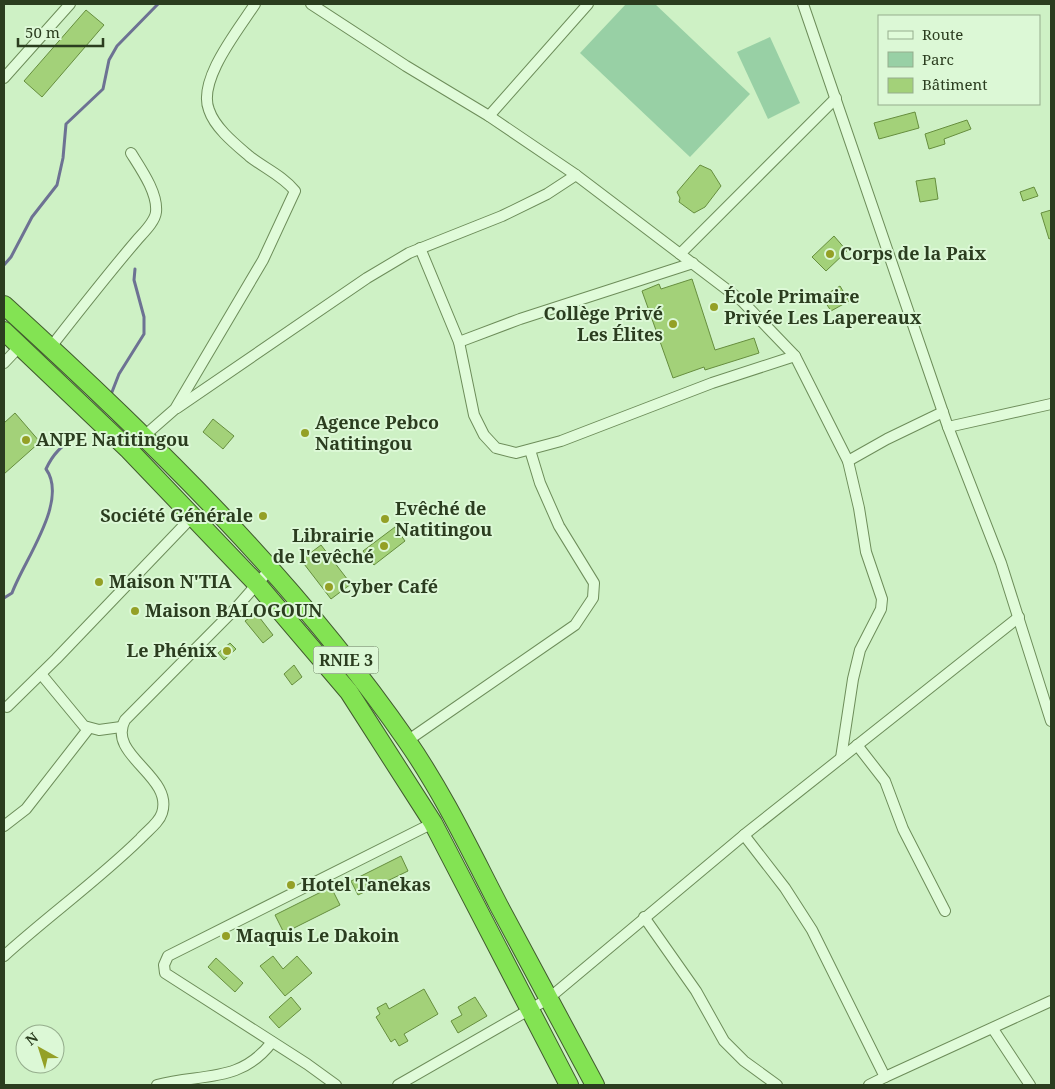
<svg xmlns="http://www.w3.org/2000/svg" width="1055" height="1089" viewBox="0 0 1055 1089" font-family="'Noto Serif',serif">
	<rect width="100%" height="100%" fill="#cef1c5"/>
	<g fill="#98d0a5">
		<polygon points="626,4 655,4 750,94 690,157 580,53"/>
		<polygon points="770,37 800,103 768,119 737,52"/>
	</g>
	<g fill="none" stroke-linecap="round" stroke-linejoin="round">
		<g stroke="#6d7293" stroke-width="3">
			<polyline points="4,265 11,257 32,217 57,185 63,158 66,124 103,89 109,60 117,46 158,4"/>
			<polyline points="112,392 119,374 144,334 144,317 134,280 135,269"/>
			<path d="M4,598L12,593C24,560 69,501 46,469C53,454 61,446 75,438"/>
		</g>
	</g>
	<g fill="#a3d179" stroke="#668e3e">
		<polygon points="86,10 104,25 42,97 24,81"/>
		<polygon points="915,112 919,128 879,139 874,123"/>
		<polygon points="967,120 971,129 944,139 945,144 929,149 925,134"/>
		<polygon points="700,165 711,170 721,186 705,207 694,213 679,202 680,198 677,192"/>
		<polygon points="935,178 938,199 920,202 916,181"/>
		<polygon points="1034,187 1038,196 1023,201 1020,192"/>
		<polygon points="1051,210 1051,238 1049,239 1041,213"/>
		<polygon points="834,236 847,251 826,271 812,257"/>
		<polygon points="692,279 715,350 754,338 759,353 705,370 704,367 673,378 642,291 659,284 661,289"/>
		<polygon points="840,286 849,301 831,311 822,297"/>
		<polygon points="15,413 40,442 4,474 4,423"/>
		<polygon points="213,419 234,436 223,449 203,432"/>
		<polygon points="395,527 405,541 374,565 363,551"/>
		<polygon points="321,545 351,584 331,599 301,560"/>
		<polygon points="256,613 273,635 263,643 245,621"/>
		<polygon points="230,643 236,649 224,660 218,653"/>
		<polygon points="294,665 302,677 292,685 284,674"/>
		<polygon points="401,856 408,871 358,895 351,881"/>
		<polygon points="331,887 340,905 284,933 275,915"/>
		<polygon points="273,956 283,969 297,956 312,973 285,996 260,966"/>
		<polygon points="216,958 243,983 235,992 208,967"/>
		<polygon points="424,989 438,1014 404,1034 408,1041 399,1046 395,1039 391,1042 376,1017 380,1014 377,1008 386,1003 389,1009"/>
		<polygon points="291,997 301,1009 279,1028 269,1017"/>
		<polygon points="475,997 487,1016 458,1033 451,1021 462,1015 458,1007"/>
	</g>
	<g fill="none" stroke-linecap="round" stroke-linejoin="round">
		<defs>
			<g id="street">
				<polyline points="311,4 406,66 489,116 576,175 742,301 795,356 848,461 859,508 866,552 882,599 881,609 860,650 853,679 841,758"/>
				<polyline points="803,4 948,427 1001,563 1051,721"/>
				<polyline points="4,78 70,4"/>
				<polyline points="489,116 588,4"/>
				<polyline points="420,248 459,342 474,415 484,435 496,448 516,453 561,441 712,383 795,356"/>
				<polyline points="680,254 836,98"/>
				<polyline points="459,342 520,319 693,263"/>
				<path d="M50,348C79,311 107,275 137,240C143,233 155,222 156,212C158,193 141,169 131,153"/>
				<polyline points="4,363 20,346"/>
				<polyline points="177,408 367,278 409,253 502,216 547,194 576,175"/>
				<polyline points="948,427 1051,404"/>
				<path d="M143,437L175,409L263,260L295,191C283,176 264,168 249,156C235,144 215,128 209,110C197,80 239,29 255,4"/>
				<polyline points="848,461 887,439 943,412"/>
				<polyline points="41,674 84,726 99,730 121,727"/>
				<polyline points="7,707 56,659 192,517"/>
				<polyline points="407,741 575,625 593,598 594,583 559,526 540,483 530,450"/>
				<polyline points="857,745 885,781 903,829 945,911"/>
				<polyline points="4,826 26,809 89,728"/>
				<polyline points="744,835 785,888 812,930 885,1077 1051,1001"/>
				<polyline points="644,917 696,991 724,1041 744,1061 777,1085"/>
				<path d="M4,956C48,916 97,881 140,839C147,831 159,823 162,813C174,776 106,755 125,720L236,608L271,568"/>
				<polyline points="993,1029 1030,1085"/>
				<path d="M157,1085C201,1073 240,1084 272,1042"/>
				<polyline points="336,1085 307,1064 165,973 164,965 168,956 433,823"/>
				<polyline points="398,1085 548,999 744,835 1019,617"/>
				<polyline points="869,1085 885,1077"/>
			</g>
			<g id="highway">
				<path d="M4,305C150,438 294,578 407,741C443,793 470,850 499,906C531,966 563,1025 595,1085"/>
				<polyline points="4,331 129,450 258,585 349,692 433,823 569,1085"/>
			</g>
		</defs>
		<use href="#street" stroke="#6d8d5a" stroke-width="12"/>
		<use href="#highway" stroke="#415b2e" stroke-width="20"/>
		<use href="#street" stroke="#e0fbd9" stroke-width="10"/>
		<use href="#highway" stroke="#83e353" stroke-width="18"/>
	</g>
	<g fill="#94a026" stroke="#dcf8d6" stroke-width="2">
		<circle cx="830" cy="254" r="5"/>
		<circle cx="714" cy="307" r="5"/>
		<circle cx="673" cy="324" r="5"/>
		<circle cx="305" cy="433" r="5"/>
		<circle cx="26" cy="440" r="5"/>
		<circle cx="263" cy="516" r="5"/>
		<circle cx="385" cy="519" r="5"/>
		<circle cx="384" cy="546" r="5"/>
		<circle cx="99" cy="582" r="5"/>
		<circle cx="329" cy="587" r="5"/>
		<circle cx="135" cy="611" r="5"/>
		<circle cx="227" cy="651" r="5"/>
		<circle cx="291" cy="885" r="5"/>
		<circle cx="226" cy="936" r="5"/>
	</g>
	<g text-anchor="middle" stroke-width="4" stroke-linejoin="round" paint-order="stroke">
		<rect fill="#dcf8d6" stroke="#607556" stroke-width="1" x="313.5" y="646.5" width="65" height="27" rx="4"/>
		<g font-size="16" font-weight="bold" fill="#2b3d1f">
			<text x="346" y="666">RNIE 3</text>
		</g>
		<g font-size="18" font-weight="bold" fill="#2b3d1f" stroke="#dcf8d6" text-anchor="start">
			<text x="840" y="260">Corps de la Paix</text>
			<text x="724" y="303">École Primaire<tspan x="724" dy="21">Privée Les Lapereaux</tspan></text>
			<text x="663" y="320" text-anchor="end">Collège Privé<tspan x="663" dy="21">Les Élites</tspan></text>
			<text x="315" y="429">Agence Pebco<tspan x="315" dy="21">Natitingou</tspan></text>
			<text x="36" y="446">ANPE Natitingou</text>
			<text x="395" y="515">Evêché de<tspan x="395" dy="21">Natitingou</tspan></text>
			<text x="253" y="522" text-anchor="end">Société Générale</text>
			<text x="374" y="542" text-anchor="end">Librairie<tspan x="374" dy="21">de l'evêché</tspan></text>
			<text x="109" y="588">Maison N'TIA</text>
			<text x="339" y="593">Cyber Café</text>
			<text x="145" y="617">Maison BALOGOUN</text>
			<text x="217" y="657" text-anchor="end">Le Phénix</text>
			<text x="301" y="891">Hotel Tanekas</text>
			<text x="236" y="942">Maquis Le Dakoin</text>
		</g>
	</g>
	<rect width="1055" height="1089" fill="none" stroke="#2b3d1f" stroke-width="10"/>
	<rect x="878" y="15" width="162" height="90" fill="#dcf8d6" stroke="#95ad8d"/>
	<rect x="888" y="31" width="25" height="8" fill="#e0fbd9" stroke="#95ad8d"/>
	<text x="922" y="40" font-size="15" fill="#2b3d1f">Route</text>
	<rect x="888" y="52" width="25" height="15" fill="#98d0a5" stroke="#95ad8d"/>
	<text x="922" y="65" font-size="15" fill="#2b3d1f">Parc</text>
	<rect x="888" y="78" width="25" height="15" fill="#a3d179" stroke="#95ad8d"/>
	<text x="922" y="90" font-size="15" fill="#2b3d1f">Bâtiment</text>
	<g transform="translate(40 1049) rotate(321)"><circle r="24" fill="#dcf8d6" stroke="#95ad8d"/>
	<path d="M0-4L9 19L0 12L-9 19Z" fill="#94a026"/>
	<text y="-8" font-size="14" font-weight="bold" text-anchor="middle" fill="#2b3d1f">N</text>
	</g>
	<path d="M18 38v8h85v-8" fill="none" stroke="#2b3d1f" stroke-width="2.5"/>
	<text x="25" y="38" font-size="15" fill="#2b3d1f" stroke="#dcf8d6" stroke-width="4" paint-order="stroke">50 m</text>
</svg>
